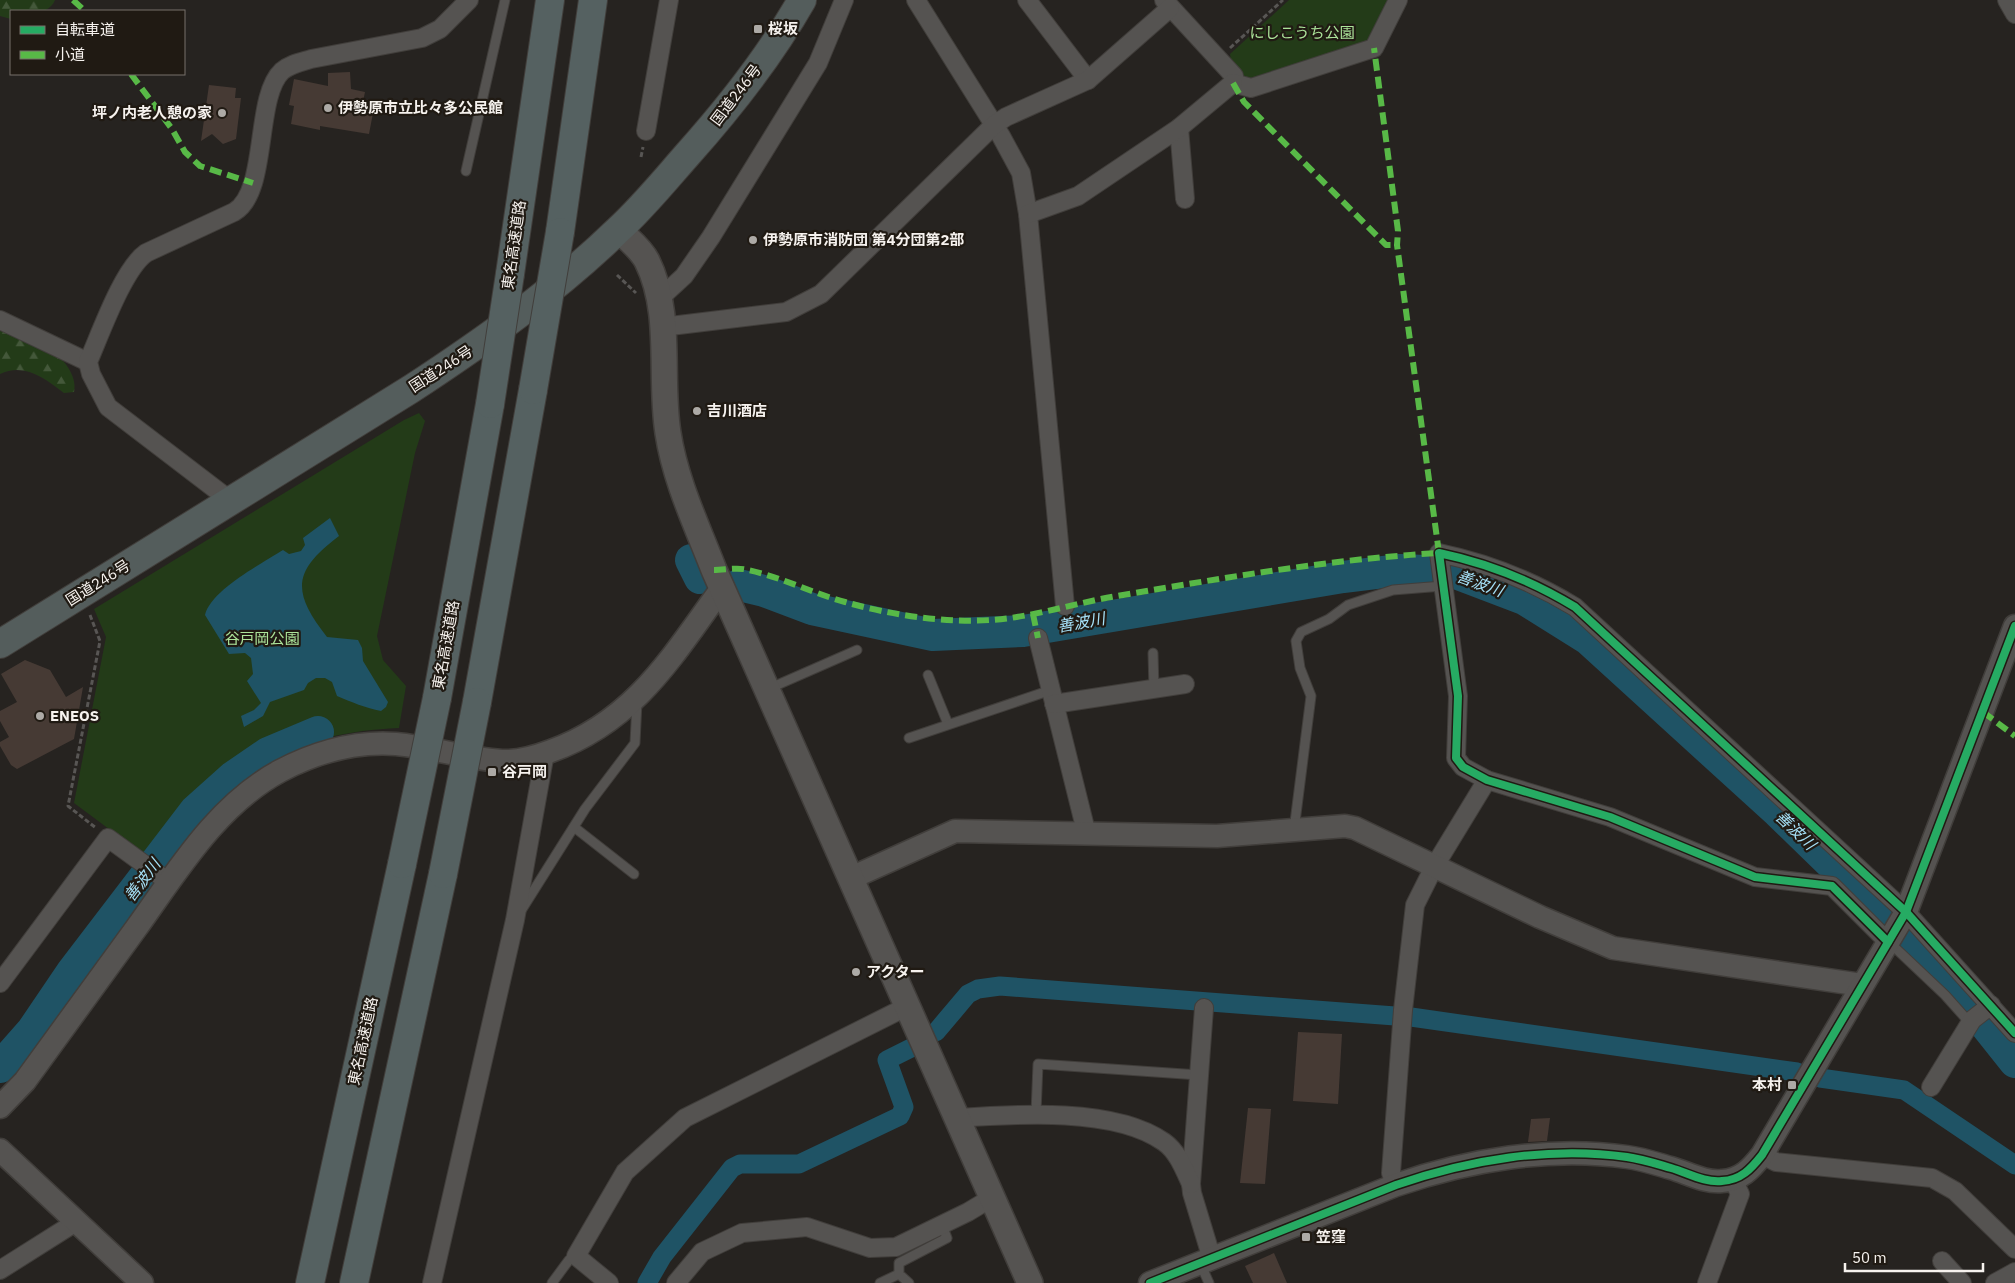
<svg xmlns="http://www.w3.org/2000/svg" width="2015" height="1283" viewBox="0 0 2015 1283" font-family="'IBM Plex Sans','Noto Sans JP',sans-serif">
	<defs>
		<pattern id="forest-firs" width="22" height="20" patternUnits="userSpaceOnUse" patternTransform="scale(1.25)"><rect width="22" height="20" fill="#233b18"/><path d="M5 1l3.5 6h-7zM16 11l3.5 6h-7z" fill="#44583a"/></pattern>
	</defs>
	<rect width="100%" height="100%" fill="#262320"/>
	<g fill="url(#forest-firs)">
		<path d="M0,0H55C48,17 27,11 11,11V19L0,16Z"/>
		<path d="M0,330C15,335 34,340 48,348C62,356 78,376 74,392L64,393C46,379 24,362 0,374Z"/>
	</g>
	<g fill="#233b18">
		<polygon points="1289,0 1394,0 1370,46 1246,82 1232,67 1230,54"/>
		<path d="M419,413L425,421L415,453L377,636L383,660L406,686L399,728C329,731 263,749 214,803C195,823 178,846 160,867L74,803L106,637L94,609L404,420Z"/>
	</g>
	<path fill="#1f5365" d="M330,518L339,536C293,571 291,591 327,637L358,640L362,648L363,661L388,702L386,707L381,711C366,708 351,702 337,696L332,682L325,678H316L308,683L304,690L270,702L263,716L244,727L241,716L254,710L261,703L247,681L253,674L251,658L245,653L229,654L205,615C211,590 261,564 283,550L289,554L301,551L305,545L303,538Z"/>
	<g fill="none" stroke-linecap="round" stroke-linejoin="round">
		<g stroke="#1f5365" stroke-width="19">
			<polyline points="1411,1017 1797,1072"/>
			<polyline points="936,1032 968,994 978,989 1000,986 1395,1016"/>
			<polyline points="1820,1078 1904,1090 2015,1165"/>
			<polyline points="647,1283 662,1257 732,1168 740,1164 799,1164 900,1116 904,1107 887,1060 911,1048"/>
		</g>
		<g stroke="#1f5365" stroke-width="32">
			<polyline points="691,560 700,578"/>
			<polyline points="739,585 764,591 812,609 933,635 1023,631 1343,577 1400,570 1453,572 1524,599 1588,639 1778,812 1883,914 1960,993 2015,1062"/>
			<polyline points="0,1067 32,1031 72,972 195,811 233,777 268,753 318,732"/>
		</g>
	</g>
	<g fill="#463a34">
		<polygon points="350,72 351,89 365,92 361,111 373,113 369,134 320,126 320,130 291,124 294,106 289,105 294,79 328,86 328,73"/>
		<polygon points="209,85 236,88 235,98 241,98 236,139 223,144 212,134 201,141"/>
		<polygon points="25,660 50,670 66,697 83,687 74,739 17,769 11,765 0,746 0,742 9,737 0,721 0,711 17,702 1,674"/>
		<polygon points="1298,1032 1342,1034 1338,1104 1293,1101"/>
		<polygon points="1248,1108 1271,1109 1265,1184 1240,1183"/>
		<polygon points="1550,1118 1547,1141 1528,1142 1531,1119"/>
		<polygon points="1274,1253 1287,1283 1253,1283 1245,1266"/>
	</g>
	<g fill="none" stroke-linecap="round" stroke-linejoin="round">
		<defs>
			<g id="service">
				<polyline points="466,171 505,0"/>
				<polyline points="1153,653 1154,689"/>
				<polyline points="928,675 948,724"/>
				<polyline points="768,689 857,650"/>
				<polyline points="909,738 1051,690"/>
				<polyline points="574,827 634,874"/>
				<polyline points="1294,830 1311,696 1300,668 1296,641 1301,632 1329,619 1348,605 1393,590 1443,586"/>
				<polyline points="522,909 585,809 635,743 637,702"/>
				<polyline points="1889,942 1945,995 1970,1023"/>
				<polyline points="1036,1113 1038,1064 1199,1075"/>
				<polyline points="1200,1263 1209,1283"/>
				<polyline points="552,1283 569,1260 576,1256"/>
				<polyline points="880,1283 899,1274"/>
				<polyline points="909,1283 899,1274 899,1263 947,1238 942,1225"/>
			</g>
			<g id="minor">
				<polyline points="916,0 1001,136 1021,173 1028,214 1065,606"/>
				<polyline points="1027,0 1088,80"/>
				<polyline points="1164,0 1234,76 1233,83"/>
				<polyline points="2007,0 2015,14"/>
				<polyline points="1233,83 1251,88 1374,48 1398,0"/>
				<polyline points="1179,128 1185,199"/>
				<polyline points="646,131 669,0"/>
				<polyline points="1028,214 1078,196 1179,128 1233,83"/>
				<polyline points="659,299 684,276 711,237 818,63 844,0"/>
				<polyline points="0,320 88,362"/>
				<polyline points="662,327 786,312 821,294 994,125 1006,117 1088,80 1170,8"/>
				<path d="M231,501L108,407L91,374L88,362C100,335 123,269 146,253L234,212C269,192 254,97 282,71C290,64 301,62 311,59L422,38L440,29L469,0"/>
				<polyline points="1038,638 1087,835"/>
				<polyline points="1054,704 1185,684"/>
				<path d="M1888,942L1832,886L1755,877L1610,817L1487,780L1463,767L1456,758L1458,696L1439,553C1487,563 1534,582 1575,607L1906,912L2015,1033"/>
				<polyline points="0,983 108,838 170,883"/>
				<polyline points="1204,1008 1191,1184 1192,1193 1212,1259"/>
				<polyline points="1931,1087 1972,1020 1991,1005"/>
				<path d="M957,1118C1016,1114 1115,1107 1164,1142C1178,1152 1184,1169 1191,1184"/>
				<polyline points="1762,1155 1776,1162 1932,1178 1955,1191 2015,1249"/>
				<polyline points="1396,1185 1391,1173 1403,1010 1415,905 1434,867 1487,780"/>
				<polyline points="1942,1261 1962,1283"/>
				<polyline points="0,1270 76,1222"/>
				<polyline points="432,1283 515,920 545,753"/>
				<polyline points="609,1283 576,1256 625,1172 685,1118 908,1006"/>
				<polyline points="676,1283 702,1252 742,1233 807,1227 870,1248 896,1247 968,1212 993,1197"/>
				<polyline points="1707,1283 1740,1194 1733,1180"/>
				<polyline points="1995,1283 2015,1272"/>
			</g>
			<g id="tertiary">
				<polyline points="851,878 955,831 1217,836 1345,826 1355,828 1540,917 1613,948 1862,985"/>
				<path d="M0,1107L25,1081C63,1029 100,978 137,927C178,870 217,805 280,771C316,752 355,741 396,744C432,747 466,759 502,761C519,762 535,757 551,751C635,721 673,655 722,588"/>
				<polyline points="0,1150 142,1283"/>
				<path d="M1150,1283L1396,1185C1468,1160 1550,1146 1627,1157C1642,1159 1657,1164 1671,1168C1688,1173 1705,1183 1722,1181C1741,1180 1751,1169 1762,1155L1906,912L2015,626"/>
			</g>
			<path id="secondary" d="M619,230C628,239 641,249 647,261C673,313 659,377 668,433C675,480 697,526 714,570L1030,1283"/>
			<path id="trunk" d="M0,644L411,389C484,341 555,291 618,230C643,207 665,180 687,155C730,107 770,56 802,0"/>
			<g id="motorway">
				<polyline points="560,232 593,0"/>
				<polyline points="510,274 550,0"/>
				<polyline points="437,698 490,404"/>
				<polyline points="477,702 533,390"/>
				<polyline points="310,1283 402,864"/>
				<polyline points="354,1283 443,874"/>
			</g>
		</defs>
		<use href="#service" stroke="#413e3b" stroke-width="11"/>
		<use href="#minor" stroke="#413e3b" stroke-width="20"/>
		<use href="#tertiary" stroke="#413e3b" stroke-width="25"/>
		<use href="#secondary" stroke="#413e3b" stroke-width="28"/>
		<use href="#trunk" stroke="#413e3b" stroke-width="30"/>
		<use href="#motorway" stroke="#413e3b" stroke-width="30"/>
		<g stroke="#585654" stroke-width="3" stroke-dasharray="5 2.5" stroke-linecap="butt">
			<polyline points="1230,48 1283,0"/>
			<polyline points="641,157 643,147"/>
			<polyline points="617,275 636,293"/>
			<polyline points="90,615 100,641 68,806 96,828"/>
		</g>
		<use href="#service" stroke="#555351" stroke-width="9"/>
		<use href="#minor" stroke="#555351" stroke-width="18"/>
		<use href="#tertiary" stroke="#555351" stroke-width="22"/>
		<use href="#secondary" stroke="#555351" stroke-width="25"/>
		<use href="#trunk" stroke="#545d5c" stroke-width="28"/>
		<use href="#motorway" stroke="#556161" stroke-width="28"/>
		<defs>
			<g id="motorway-bridge">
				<polyline points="533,390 560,232"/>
				<polyline points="490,404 510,274"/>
				<polyline points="402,864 437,698"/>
				<polyline points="443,874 477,702"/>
			</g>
		</defs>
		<use href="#motorway-bridge" stroke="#413e3b" stroke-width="30" stroke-linecap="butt"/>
		<use href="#motorway-bridge" stroke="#556161" stroke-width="28"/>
		<g stroke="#58b947" stroke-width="6" stroke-dasharray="12 6" stroke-linecap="butt">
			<polyline points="73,0 85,11"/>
			<polyline points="131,74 172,129 185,152 200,166 253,183"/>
			<polyline points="1233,83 1244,102 1386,245 1397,245"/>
			<path d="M714,570C725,570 738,567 748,570C781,577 812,593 845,602C890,615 944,623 991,620C1034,617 1075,603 1117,596C1224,578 1331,559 1439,553L1397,245L1398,231L1374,48"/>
			<polyline points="1033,614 1038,638"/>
			<polyline points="1983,712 2015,736"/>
		</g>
		<defs>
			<g id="cycleway">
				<path d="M1888,942L1832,886L1755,877L1610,817L1487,780L1463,767L1456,758L1458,696L1439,553C1487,563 1534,582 1575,607L1906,912L2015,1033"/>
				<path d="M1150,1283L1396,1185C1468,1160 1550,1146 1627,1157C1642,1159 1657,1164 1671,1168C1688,1173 1705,1183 1722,1181C1741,1180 1751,1169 1762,1155L1906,912L2015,626"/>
			</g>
		</defs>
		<use href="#cycleway" stroke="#201a13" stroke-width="11"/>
		<use href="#cycleway" stroke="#26ab63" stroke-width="8"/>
	</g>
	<g fill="#adaaa6" stroke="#201a13" stroke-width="2">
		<rect x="753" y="24" width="10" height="10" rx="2.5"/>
		<circle cx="328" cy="108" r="5"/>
		<circle cx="222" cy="113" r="5"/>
		<circle cx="753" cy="240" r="5"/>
		<circle cx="697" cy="411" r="5"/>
		<circle cx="40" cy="716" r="5"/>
		<rect x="487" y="767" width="10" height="10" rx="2.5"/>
		<circle cx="856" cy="972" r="5"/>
		<rect x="1787" y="1080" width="10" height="10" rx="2.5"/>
		<rect x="1301" y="1232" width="10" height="10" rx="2.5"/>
	</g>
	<g text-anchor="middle" stroke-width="4.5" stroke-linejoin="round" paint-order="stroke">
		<g font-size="15" font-weight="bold" fill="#f6f2ee" stroke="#201a13" text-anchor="start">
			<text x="768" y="34">桜坂</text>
			<text x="338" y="113">伊勢原市立比々多公民館</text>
			<text x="212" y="118" text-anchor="end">坪ノ内老人憩の家</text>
			<text x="763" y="245">伊勢原市消防団 第4分団第2部</text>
			<text x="707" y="416">吉川酒店</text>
			<text x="50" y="721">ENEOS</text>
			<text x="502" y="777">谷戸岡</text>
			<text x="866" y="977">アクター</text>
			<text x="1782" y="1090" text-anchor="end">本村</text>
			<text x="1316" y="1242">笠窪</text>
		</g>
		<g font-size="15" fill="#ace49a" stroke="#201a13">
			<text x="1302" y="38">にしこうち公園</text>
			<text x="262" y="644">谷戸岡公園</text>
		</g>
		<g font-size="15" fill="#f6f2ee" stroke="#201a13">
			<text transform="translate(736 95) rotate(-53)" y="5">国道246号</text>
			<text transform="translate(514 245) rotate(-82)" y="5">東名高速道路</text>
			<text transform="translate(441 369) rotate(-33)" y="5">国道246号</text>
			<text transform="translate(98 583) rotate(-32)" y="5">国道246号</text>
			<text transform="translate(446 645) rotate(-80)" y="5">東名高速道路</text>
			<text transform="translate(363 1041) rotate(-78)" y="5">東名高速道路</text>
		</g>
		<g font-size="16" font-style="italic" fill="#a6e2f9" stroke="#201a13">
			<text transform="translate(1480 583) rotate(20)" y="6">善波川</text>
			<text transform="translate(1081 622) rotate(-10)" y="6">善波川</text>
			<text transform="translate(1796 830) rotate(44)" y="6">善波川</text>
			<text transform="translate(142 880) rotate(-53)" y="6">善波川</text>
		</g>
	</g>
	<rect x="10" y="10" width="175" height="65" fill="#201a13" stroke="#76706b"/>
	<rect x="20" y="26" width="25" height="8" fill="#26ab63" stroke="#76706b"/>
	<text x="55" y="35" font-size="15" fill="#f6f2ee">自転車道</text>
	<rect x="20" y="51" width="25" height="8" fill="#58b947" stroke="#76706b"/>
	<text x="55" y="60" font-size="15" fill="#f6f2ee">小道</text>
	<path d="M1845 1263v8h138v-8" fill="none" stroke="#f6f2ee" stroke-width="2.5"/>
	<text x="1852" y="1263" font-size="15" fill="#f6f2ee" stroke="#201a13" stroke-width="4" paint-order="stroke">50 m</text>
</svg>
